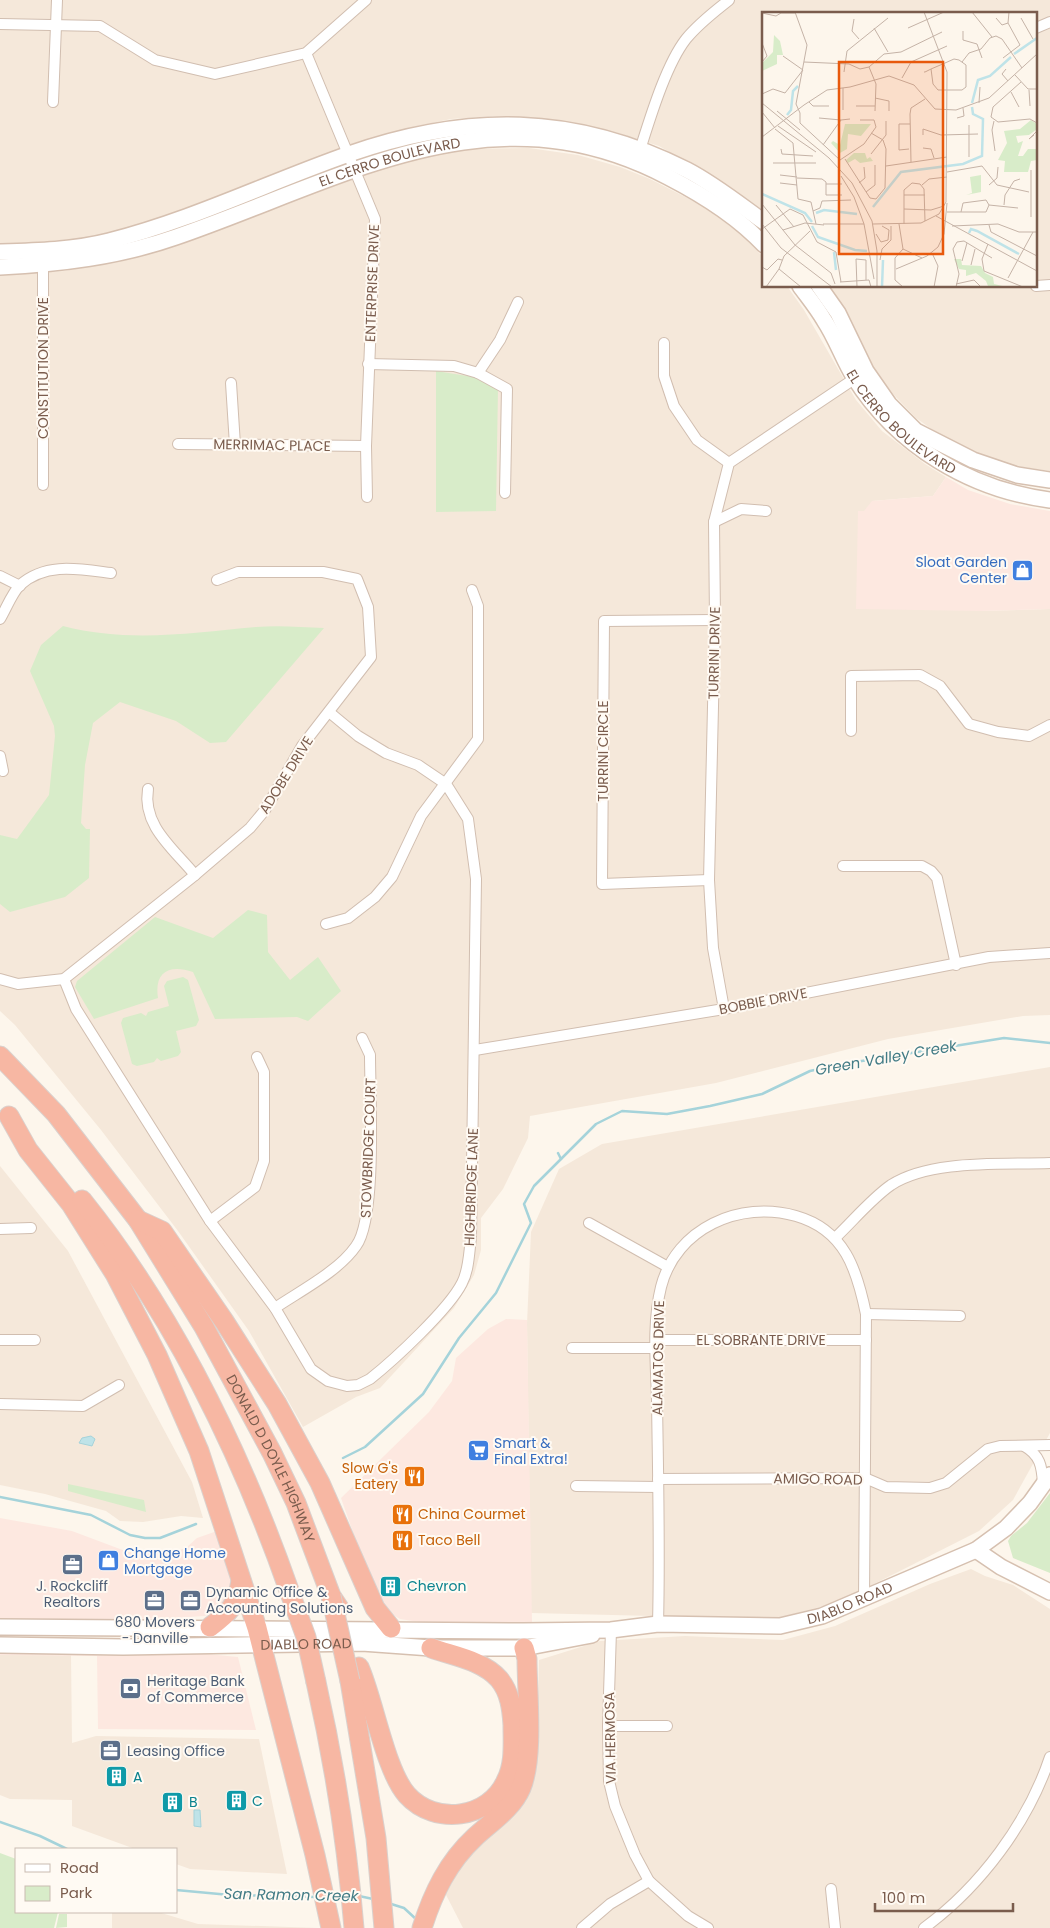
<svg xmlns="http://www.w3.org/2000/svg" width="1050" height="1928" viewBox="0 0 1050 1928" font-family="Poppins,sans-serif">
	<rect width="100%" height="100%" fill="#fdf6ec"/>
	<g fill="#f5e8da">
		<polygon points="0,0 1050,0 1050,471 1016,466 985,457 947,440 916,418 894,395 875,371 826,286 1036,286 1036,14 764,14 764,216 706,173 659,146 615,132 576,124 538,118 493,116 451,119 408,128 236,191 110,234 85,238 0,245"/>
		<polygon points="529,148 578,155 620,167 650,179 701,205 741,234 764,258 764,286 787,286 804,310 856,400 882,431 925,464 946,477 933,496 872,501 981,611 1050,609 1050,1015 1023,1016 888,1039 716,1083 530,1116 528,1138 503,1189 481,1218 481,1250 474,1275 454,1308 380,1388 356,1397 303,1427 249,1331 178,1231 101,1130 15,1025 0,1011 0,275 64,271 126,260 408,160 466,149"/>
		<polygon points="1050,1067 1050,1433 1013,1500 979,1531 896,1573 835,1603 774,1619 531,1613 527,1324 531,1232 559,1169 602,1144"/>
		<polygon points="0,1166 68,1251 192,1482 203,1518 181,1516 143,1522 120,1521 106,1511 45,1494 0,1485"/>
		<polygon points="971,1569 985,1576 1013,1585 1050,1609 1050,1928 463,1928 443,1889 479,1844 529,1794 536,1770 539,1660 600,1641 685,1636 783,1640 835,1626 930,1584"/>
		<polygon points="0,1655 71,1655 72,1743 96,1736 259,1739 287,1874 190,1869 176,1864 176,1849 135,1849 72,1826 72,1800 10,1799 0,1795"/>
		<polygon points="112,1912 158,1912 198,1924 318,1928 112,1928"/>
	</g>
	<g fill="#fde8e0">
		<polygon points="946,477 968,490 1010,504 1050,511 1050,609 981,611 856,609 858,511 864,511 872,501 933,496"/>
		<polygon points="506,1319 527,1320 532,1622 419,1622 400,1619 384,1609 372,1587 341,1498 429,1412 452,1381 456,1358 488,1329"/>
		<polygon points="0,1518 72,1531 128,1552 174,1552 186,1548 197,1538 217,1531 231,1575 232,1595 218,1612 204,1616 125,1621 0,1622"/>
		<polygon points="0,1651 186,1652 238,1657 256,1730 98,1729 97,1656 0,1655"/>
	</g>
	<g fill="#d8ecc9">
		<polygon points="436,371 480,378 498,388 496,511 436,512"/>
		<path d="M63,626C128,643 191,633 256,627C278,625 302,627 324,628L226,742L210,743L176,721L120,702L93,723L85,765L81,823L86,829H90L89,878L65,897L10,912L0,904V835L17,839L49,795L55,736L54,726L30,671L41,645Z"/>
		<path d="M248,910L267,915L268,952L290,980L318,957L341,991L308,1021L297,1017L215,1019L193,972C169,964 154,972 158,998L94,1019L75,987L77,981L155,917L213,938Z"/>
		<polygon points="183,977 188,980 199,1020 196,1026 176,1031 181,1052 178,1056 161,1061 157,1058 154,1062 137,1066 132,1064 121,1023 123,1018 141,1013 146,1016 148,1012 169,1006 164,986 167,981"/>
		<polygon points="68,1484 144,1500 146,1512 68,1491"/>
		<polygon points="1050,1493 1050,1573 1013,1558 1008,1541 1011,1536 1027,1523"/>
		<polygon points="0,1853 16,1859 16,1912 58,1912 54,1928 0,1928"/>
		<polygon points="59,1914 67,1914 67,1927 56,1928"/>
	</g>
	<g fill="#bfe3e8" stroke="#a5d3da">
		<polygon points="91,1436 95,1439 92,1446 79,1443 82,1438"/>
		<polygon points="194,1810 200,1810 201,1827 194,1826"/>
	</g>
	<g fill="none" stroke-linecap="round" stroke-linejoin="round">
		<g stroke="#a5d3da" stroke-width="2.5">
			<polyline points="558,1153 561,1159"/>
			<polyline points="343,1458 365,1447 423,1394 459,1338 496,1293 531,1223 524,1204 534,1186 596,1124 622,1111 667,1114 710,1106 762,1094 810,1071 837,1065 1004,1038 1050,1043"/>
			<polyline points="0,1497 91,1515 130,1535 145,1538 160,1538 196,1524"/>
			<polyline points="0,1822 40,1836 67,1849"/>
			<polyline points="176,1890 230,1895 316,1897"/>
			<polyline points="332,1896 344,1896"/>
			<polyline points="359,1896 373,1899"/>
			<polyline points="388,1903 404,1908 417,1920"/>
		</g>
		<defs>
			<g id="street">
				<polyline points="0,24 100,26 155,60 215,74 306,53 366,0"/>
				<polyline points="1036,28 1050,22"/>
				<polyline points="306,53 375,219 366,446 367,497"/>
				<polyline points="53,102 57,0"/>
				<path d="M638,156C649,122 665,66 686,39C699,23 714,12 729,0"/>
				<polyline points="43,259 43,485"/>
				<polyline points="1036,286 1050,285"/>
				<polyline points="664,343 664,376 674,406 697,440 729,463"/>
				<polyline points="368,364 454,366 478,373 507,389 505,493"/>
				<polyline points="478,373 500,340 518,302"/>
				<polyline points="231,383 235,445"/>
				<polyline points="178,444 366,446"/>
				<polyline points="714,522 741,509 766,511"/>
				<polyline points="0,576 20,586"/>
				<path d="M0,619C6,609 12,593 20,585C46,562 79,569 111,573"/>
				<polyline points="851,731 851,676 920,675 940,686 969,724 998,732 1029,736 1050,725"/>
				<polyline points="0,756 3,771"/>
				<path d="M148,789C142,826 174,849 195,875"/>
				<polyline points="843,866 922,866 931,871 937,878 956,965"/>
				<polyline points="709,880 602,884 604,621 715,620"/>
				<polyline points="326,924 348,918 375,897 392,877 421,816 478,739 478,606 472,590"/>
				<polyline points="0,979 18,984 64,979 195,875 250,828 265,810 302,746 371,657 368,607 357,579 323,572 238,572 217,580"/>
				<path d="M64,979L76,1009L210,1221L275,1308L311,1369L328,1381L347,1386L358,1385L370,1379C394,1360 449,1309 462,1283C469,1270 469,1252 471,1238L476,879L468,819L446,784L418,765L386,753L358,736L329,712"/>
				<polyline points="724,1009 713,948 709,880 715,620 714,522 729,463 860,375"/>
				<polyline points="475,1050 724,1009 989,957 1050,953"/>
				<polyline points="210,1221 255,1187 264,1161 264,1072 257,1057"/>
				<polyline points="589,1223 668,1267"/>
				<polyline points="0,1229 31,1228"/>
				<path d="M835,1238C853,1221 871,1199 891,1185C931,1159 1003,1165 1050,1163"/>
				<path d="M275,1308C300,1291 339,1271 356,1246C377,1218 370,1095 370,1055L362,1038"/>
				<polyline points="866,1314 960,1316"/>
				<polyline points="0,1340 35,1340"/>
				<polyline points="656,1340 866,1340"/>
				<polyline points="572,1348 656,1348"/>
				<polyline points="0,1404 83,1406 119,1385"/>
				<path d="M1024,1446C1040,1455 1042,1466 1043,1484"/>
				<polyline points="658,1479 865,1478 886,1487 930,1488 946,1483 988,1449 1000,1446 1050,1445"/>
				<polyline points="576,1486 658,1487"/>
				<path d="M658,1624C660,1550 658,1475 657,1400C656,1364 652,1323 661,1287C676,1228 740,1200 796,1216C845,1230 857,1270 866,1314L864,1600"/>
				<polyline points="611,1630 608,1726 609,1781 615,1806 635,1855 649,1881 688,1916 708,1928"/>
				<polyline points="608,1726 667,1726"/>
				<polyline points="831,1889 835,1928"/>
				<polyline points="582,1928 610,1904 649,1881"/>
				<path d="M924,1928C980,1887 1028,1823 1050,1757"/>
			</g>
			<g id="secondary">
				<path d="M0,252C36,251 74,250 109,241C192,220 269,182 349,154C467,113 574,113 687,170C714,184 739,204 764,222"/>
				<path id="s1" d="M0,267C60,264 119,257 176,237C342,180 492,84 668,177C701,194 738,217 764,245"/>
				<path id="s2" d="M800,286C808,297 817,308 824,320C836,338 843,359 854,377C897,446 971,490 1050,500"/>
				<polyline points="819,286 838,313 866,371 889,404 916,431 973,460 1017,475 1050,480"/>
				<polyline points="976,1550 1001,1567 1050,1592"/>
				<path id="s3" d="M0,1627L523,1631L611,1630L658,1624L780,1626L822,1616L976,1550L1006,1528L1030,1503L1050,1475"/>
				<path id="s4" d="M0,1645L123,1647L362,1643L431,1648H524L592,1635"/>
			</g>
			<g id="highway">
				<path id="s5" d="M0,1056L56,1114L138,1220L204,1327L272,1453L296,1503L331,1596L339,1608"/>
				<polyline points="9,1116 28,1150 71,1204 115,1274 157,1355 199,1451 257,1628 315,1855 331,1928"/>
				<path d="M82,1200C175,1316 241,1453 290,1593"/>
				<polyline points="138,1220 162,1231 224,1321 277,1404 320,1483 375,1608 391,1628"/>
				<path d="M210,1627C229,1613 237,1605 241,1581"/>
				<path d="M359,1667C374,1701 385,1770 407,1795C435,1826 489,1819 506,1781C515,1764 513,1744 513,1725C512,1709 510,1692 499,1679C482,1660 453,1656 431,1648"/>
				<polyline points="350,1681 376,1838 384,1928"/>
				<path d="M316,1682C335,1766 347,1842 354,1928"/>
				<path d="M422,1928C433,1893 448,1862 475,1837C491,1822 512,1809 521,1788C534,1757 527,1693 527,1659L524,1648"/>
			</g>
		</defs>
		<use href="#street" stroke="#d1beb0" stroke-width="12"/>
		<use href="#secondary" stroke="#d6c0b0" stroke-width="18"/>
		<use href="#highway" stroke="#dad1cd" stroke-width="21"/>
		<use href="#street" stroke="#fff" stroke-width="10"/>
		<use href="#secondary" stroke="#fff" stroke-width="15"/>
		<use href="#highway" stroke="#f7b7a3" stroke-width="19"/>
		<defs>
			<g id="highway-bridge">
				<polyline points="290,1593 306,1637 316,1682"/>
				<polyline points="331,1596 350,1681"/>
			</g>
		</defs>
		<use href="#highway-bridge" stroke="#dad1cd" stroke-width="21" stroke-linecap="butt"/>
		<use href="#highway-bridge" stroke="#f7b7a3" stroke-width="19"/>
	</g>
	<defs>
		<symbol id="shop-square" viewBox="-11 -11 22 22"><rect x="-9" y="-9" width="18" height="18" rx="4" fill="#3f7fe0" stroke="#fffaf3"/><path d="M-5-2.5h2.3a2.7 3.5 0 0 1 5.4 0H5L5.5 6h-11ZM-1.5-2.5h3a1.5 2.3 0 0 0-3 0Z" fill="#fff"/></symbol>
		<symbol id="supermarket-square" viewBox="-11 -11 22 22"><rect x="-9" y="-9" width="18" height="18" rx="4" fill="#3f7fe0" stroke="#fffaf3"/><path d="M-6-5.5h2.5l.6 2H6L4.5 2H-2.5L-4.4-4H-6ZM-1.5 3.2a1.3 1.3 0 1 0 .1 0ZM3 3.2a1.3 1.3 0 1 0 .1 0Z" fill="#fff"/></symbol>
		<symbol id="restaurant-square" viewBox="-11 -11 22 22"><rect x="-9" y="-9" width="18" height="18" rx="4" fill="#e8710a" stroke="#fffaf3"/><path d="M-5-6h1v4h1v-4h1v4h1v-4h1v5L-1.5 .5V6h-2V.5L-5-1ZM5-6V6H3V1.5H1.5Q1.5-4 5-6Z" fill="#fff"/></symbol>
		<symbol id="office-square" viewBox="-11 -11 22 22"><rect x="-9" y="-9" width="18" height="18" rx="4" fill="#5c6f8a" stroke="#fffaf3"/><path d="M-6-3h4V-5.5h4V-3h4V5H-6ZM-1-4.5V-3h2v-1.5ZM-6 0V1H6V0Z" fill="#fff"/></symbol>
		<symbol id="building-square" viewBox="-11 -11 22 22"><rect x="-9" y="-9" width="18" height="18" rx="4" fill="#0f9aa8" stroke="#fffaf3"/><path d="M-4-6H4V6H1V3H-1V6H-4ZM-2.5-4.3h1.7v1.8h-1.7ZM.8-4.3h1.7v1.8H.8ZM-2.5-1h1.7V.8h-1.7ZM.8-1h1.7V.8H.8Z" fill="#fff"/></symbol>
		<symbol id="bank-square" viewBox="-11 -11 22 22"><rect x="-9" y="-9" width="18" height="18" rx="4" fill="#5c6f8a" stroke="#fffaf3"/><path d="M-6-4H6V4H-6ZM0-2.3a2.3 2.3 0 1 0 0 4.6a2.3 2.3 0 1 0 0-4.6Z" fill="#fff"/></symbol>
	</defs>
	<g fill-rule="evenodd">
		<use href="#shop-square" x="1010" y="558" width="25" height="25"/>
		<use href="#supermarket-square" x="466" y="1438" width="25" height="25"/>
		<use href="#restaurant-square" x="402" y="1464" width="25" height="25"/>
		<use href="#restaurant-square" x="390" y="1502" width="25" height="25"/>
		<use href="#restaurant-square" x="390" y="1528" width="25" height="25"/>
		<use href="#shop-square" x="96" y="1548" width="25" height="25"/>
		<use href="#office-square" x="60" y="1552" width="25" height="25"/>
		<use href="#building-square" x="378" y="1574" width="25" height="25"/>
		<use href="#office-square" x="142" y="1588" width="25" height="25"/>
		<use href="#office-square" x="178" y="1588" width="25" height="25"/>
		<use href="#bank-square" x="118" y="1676" width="25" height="25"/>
		<use href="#office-square" x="98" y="1738" width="25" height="25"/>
		<use href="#building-square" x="104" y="1764" width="25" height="25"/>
		<use href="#building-square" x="224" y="1788" width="25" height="25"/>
		<use href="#building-square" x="160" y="1790" width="25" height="25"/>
	</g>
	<g text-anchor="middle" stroke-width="4" stroke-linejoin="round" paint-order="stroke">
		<g font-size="14" fill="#7a5c4d" stroke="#fffaf3">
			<text dy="5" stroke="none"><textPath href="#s1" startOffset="406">EL CERRO BOULEVARD</textPath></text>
			<text transform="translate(372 283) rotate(-88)" y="5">ENTERPRISE DRIVE</text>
			<text transform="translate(43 368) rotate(-90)" y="5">CONSTITUTION DRIVE</text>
			<text dy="5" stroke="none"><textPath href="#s2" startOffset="172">EL CERRO BOULEVARD</textPath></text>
			<text transform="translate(272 445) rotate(1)" y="5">MERRIMAC PLACE</text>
			<text transform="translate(714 653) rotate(-89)" y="5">TURRINI DRIVE</text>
			<text transform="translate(603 751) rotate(-90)" y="5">TURRINI CIRCLE</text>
			<text transform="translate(286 775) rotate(-58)" y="5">ADOBE DRIVE</text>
			<text transform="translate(763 1001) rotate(-11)" y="5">BOBBIE DRIVE</text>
			<text transform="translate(368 1148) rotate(-88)" y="5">STOWBRIDGE COURT</text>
			<text transform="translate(471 1187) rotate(-88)" y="5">HIGHBRIDGE LANE</text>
			<text x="761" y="1345">EL SOBRANTE DRIVE</text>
			<text transform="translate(658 1358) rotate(-89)" y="5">ALAMATOS DRIVE</text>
			<text dy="5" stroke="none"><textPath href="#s5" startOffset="488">DONALD D DOYLE HIGHWAY</textPath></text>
			<text transform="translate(818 1479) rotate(1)" y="5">AMIGO ROAD</text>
			<text dy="5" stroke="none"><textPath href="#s3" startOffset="854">DIABLO ROAD</textPath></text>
			<text dy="5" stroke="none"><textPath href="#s4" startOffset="306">DIABLO ROAD</textPath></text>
			<text transform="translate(610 1738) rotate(-91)" y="5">VIA HERMOSA</text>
		</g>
		<g font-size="14" fill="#366cbe" stroke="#fffaf3" text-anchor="start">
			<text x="1007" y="567" text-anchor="end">Sloat Garden<tspan x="1007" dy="16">Center</tspan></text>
			<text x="494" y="1448">Smart &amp;<tspan x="494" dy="16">Final Extra!</tspan></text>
			<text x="124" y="1558">Change Home<tspan x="124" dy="16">Mortgage</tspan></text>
		</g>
		<g font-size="14" fill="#c56008" stroke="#fffaf3" text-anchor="start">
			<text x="398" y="1473" text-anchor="end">Slow G's<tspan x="398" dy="16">Eatery</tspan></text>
			<text x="418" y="1519">China Courmet</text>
			<text x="418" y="1545">Taco Bell</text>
		</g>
		<g font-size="14" fill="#4e5e75" stroke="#fffaf3" text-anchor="start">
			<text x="72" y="1591" text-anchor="middle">J. Rockcliff<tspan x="72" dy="16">Realtors</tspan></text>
			<text x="206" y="1597">Dynamic Office &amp;<tspan x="206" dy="16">Accounting Solutions</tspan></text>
			<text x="155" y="1627" text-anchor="middle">680 Movers<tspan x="155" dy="16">- Danville</tspan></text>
			<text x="147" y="1686">Heritage Bank<tspan x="147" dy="16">of Commerce</tspan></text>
			<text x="127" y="1756">Leasing Office</text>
		</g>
		<g font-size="14" fill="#0d838f" stroke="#fffaf3" text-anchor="start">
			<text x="407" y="1591">Chevron</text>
			<text x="133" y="1782">A</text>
			<text x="252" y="1806">C</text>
			<text x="189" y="1807">B</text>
		</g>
		<g font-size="15" font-style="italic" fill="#437c86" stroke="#fffaf3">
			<text transform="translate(886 1058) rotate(-10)" y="5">Green Valley Creek</text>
			<text transform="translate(291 1895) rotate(1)" y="5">San Ramon Creek</text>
		</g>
	</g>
	<g transform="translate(762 12)">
		<rect width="275" height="275" fill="#fdf6ec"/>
		<path d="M12,23L18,29L21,43H15V52L0,59V51L11,40ZM269,108L275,112V117L267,123L254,124L256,131L261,129L256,144H261L266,137H275V148L269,149L266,160H242L243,149L236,148L245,131L242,119L258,117ZM83,112H109L99,124L86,122L85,137L78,141L69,131L71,129L78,133ZM92,141H103L105,147L108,145L111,149L98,151L93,147L86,151L84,148ZM219,163V180L204,183L210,181L208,165ZM192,247H199L200,253L219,254L223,261L231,265L232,272L245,275H222L226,274L224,269L214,261L204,264V258L197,257Z" fill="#d8ecc9"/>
		<path fill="none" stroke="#bfe3e8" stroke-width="2.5" d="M252,42L275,26M210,91L216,68L228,64L249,45M25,103L29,98L31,79L36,74M0,182L43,201L50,210M111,195L139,160L201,152L220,144L221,107L211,102L210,95M54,201L62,198L95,202M50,214L56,225L93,238L105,239M207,221L209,217L215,219L257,242M72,240L74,258M120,275L121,248"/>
		<path fill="none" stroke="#c5b3a7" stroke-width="1" d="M33,0L45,33L34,92L38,101V111L78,148L102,132L114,115L112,108H98M210,0L230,25M0,1L14,4L19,1H33M234,6L240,13L246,11M259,6L271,27M92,7L90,19L97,27M112,16L126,40M146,16L182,0M201,19V28L215,32L220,46M0,31L5,44L0,50M241,46L258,33L246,11L247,0M42,50L87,52L98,57L107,55L122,42L139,40L180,20M200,50L207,41L219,37L228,26L234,24L240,27L260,56M107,55L114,72L113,99M244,57L240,62L246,69M82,60L85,39L126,6M162,60H163L169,57L183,51L192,47L197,48L204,53V75L200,78H176L171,72L169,57M253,63L266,77H275M140,66L149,50L185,34M259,70L231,95L229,105L236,110L268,107L275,111M267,78L268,94M249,80L257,95M0,82L11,77L23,81L41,58L21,44M113,86L127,89V99M47,90L51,94H67M0,91L67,146L90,171L110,209L115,239V275M217,91L218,75M42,93L65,78L88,75L127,64L152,73L173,97L194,98L227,86L275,42M94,94H113M81,98V76M15,99L38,118M0,100L13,116M57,106L79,108M195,106L202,104L201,96M232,109L230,118L233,139M207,113V145M16,114L54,140M13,117L31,131L36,187L49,190L54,212M161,123V117L179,123L216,122M272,123L267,127L275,119M0,125L42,93M61,133L79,108L88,107M161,136L169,137L172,146M19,137L20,142L51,144M147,137L137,138V112H148M109,142L124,123V109M83,147L108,186L114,187L123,176L124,137L121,128L109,121M149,150L148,102L149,96L163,87M11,151H54M124,154L185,145M269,158V205M185,160L220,154L235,173L267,180M18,163L35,165M79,164L92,185L102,212L112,267M35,166L60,167L64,170V183H80M18,171L35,173M97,171L103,166L102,155M64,172H80M160,173L167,167L185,165M227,173L235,166L236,155M104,180L113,173V153M142,183H163M0,192L33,233L69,261L73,272M14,193L32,215M242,193L243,183L252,169L258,167M142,197L169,198L182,194M51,199L58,196L60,189L89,188M185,200H224L227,193L256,196M199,200L201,191L224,188L227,193M174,204L275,259M0,212L19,236L70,275M61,212H102M111,212L159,211L177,202L184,190L185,60L162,0M137,212L141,237L160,246M142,212V178L150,171L158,172L162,177L163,209M227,213L229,220L275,244M190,214L236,212L257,220H275M0,217L28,197L41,203L55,230L74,240L79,270M21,218L43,211L62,213M114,222L119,230L126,228L127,218L120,214M195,230L202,229L230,246M226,232L220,247L222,259L261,275M170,241L176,254L172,275M118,248L120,237L129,228V214M200,249L205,231M209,253L213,237M0,255L5,258L16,247L20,248M17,257L39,275M134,257L165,244L176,235L182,222L185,191M246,266L271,220M78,270L107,268L109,275M194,272L212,268L219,275M4,275L17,257L22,244L48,219M95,275L94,247L104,248V268M141,275L133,268V246L141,237M194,275L197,262L191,237L195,230"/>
		<path fill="#e8590c" fill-opacity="0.15" stroke="#e8590c" stroke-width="2.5" d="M77,50H181V242H77Z"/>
		<rect width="275" height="275" fill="none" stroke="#7a5c4d" stroke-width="2.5"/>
	</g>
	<rect x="15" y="1848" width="162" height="65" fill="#fffaf3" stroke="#cabbb1"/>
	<rect x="25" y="1864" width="25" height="8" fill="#ffffff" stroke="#cabbb1"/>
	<text x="60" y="1873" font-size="15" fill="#7a5c4d">Road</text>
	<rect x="25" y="1886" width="25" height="15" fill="#d8ecc9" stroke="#cabbb1"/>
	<text x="60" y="1898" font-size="15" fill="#7a5c4d">Park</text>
	<path d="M875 1903v8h138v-8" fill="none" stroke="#7a5c4d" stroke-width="2.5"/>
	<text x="882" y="1903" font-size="15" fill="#7a5c4d" stroke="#fffaf3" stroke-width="4" paint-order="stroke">100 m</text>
</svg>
